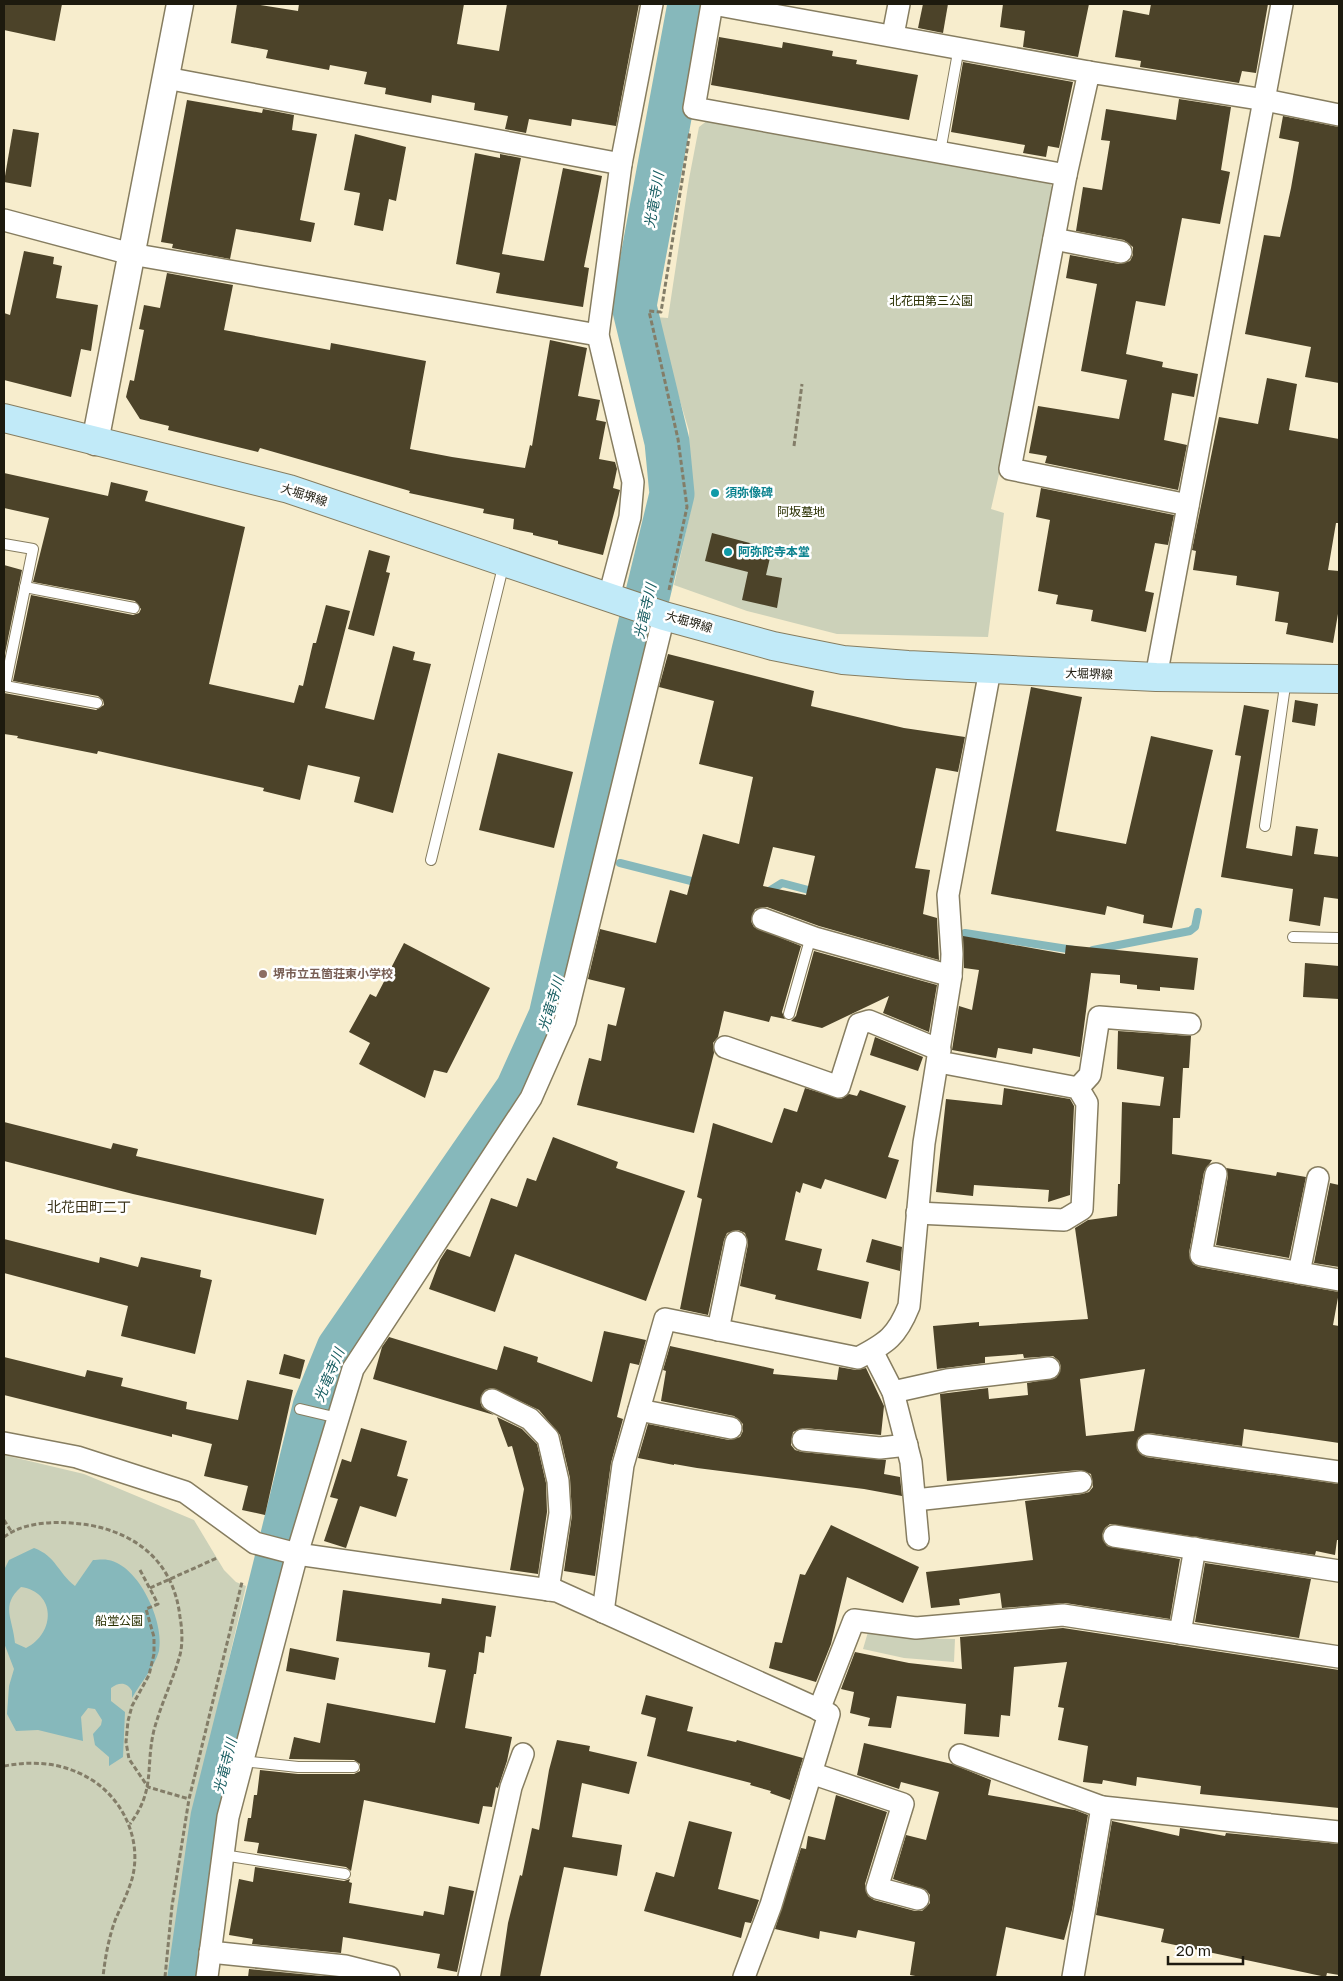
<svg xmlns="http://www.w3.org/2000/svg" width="1343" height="1981" viewBox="0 0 1343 1981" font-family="'Golos Text','Noto Sans JP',sans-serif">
	<rect width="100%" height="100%" fill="#f7edcd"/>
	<g fill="#ccd1b9">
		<polygon points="708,120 1048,180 1053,189 1008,435 991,509 1004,513 988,637 837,634 747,611 674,585 691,509 689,431 655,317 668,318 689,179 699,127"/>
		<path d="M4,1455L84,1474L194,1520L224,1570L236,1582L246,1586C216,1716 183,1844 173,1977H4Z"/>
		<polygon points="868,1632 907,1638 955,1639 954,1662 904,1658 863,1649"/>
	</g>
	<path fill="#86b8bb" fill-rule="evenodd" d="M34,1548C56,1556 58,1573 75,1586L93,1560C97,1560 103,1559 108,1560C139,1565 165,1623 159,1651C155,1666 140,1684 132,1698V1691C127,1682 119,1682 111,1688V1701L125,1712L123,1757L109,1766V1757L95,1745L93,1734L101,1725L102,1720L95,1709L88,1708L81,1717L83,1741L38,1730L16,1731L7,1714L9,1686L14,1669L4,1643V1570L9,1560ZM21,1587C56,1592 56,1633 26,1648L15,1643C13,1618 0,1606 21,1587Z"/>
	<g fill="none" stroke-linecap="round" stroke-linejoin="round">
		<g stroke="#86b8bb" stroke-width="8">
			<polyline points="587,854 589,854"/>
			<polyline points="620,863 699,883"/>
			<polyline points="766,893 782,883 816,892"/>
			<polyline points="965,933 1074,950"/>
			<polyline points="1093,950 1190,931 1195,927 1198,912"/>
		</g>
		<polyline stroke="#86b8bb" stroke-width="45" points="190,1977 213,1817 315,1407 339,1348 518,1089 551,1016 634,651 672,494 667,442 634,306 690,4"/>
	</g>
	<g fill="#4c4329" fill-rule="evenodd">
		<polygon points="4,4 62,4 55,41 4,30"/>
		<polygon points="237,4 254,4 298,11 299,4 464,4 457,44 499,51 507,4 639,4 616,126 572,119 571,126 529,119 526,133 505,129 508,116 474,110 475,103 432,95 431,103 385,94 386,88 364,84 367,72 330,65 329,70 266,58 268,50 231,43"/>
		<polygon points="923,4 948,4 943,33 918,28"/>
		<polygon points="1003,4 1089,4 1078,57 1023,47 1025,31 1000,27"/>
		<polygon points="1151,4 1268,4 1256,73 1242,71 1239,83 1140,67 1141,61 1115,57 1123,10 1149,15"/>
		<polygon points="719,37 782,48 783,42 833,51 832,56 857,60 856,64 918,75 909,120 711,85"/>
		<polygon points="963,62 1073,82 1059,148 1048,146 1046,157 1023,153 1025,145 951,132"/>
		<polygon points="1179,99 1231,107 1221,170 1230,172 1220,224 1182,218 1165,306 1136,301 1126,354 1163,362 1162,367 1198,374 1194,397 1172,393 1164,440 1187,445 1178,490 1045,463 1047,456 1029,453 1038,406 1119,419 1127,380 1081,371 1097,284 1066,278 1070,255 1119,264 1130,261 1133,255 1133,247 1124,240 1076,231 1083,187 1102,190 1110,141 1101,140 1106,109 1176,120"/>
		<polygon points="187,100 262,113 263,109 294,115 292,130 317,134 300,220 315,223 311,242 236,229 230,259 172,248 173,244 161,242"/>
		<polygon points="1283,116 1339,127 1339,383 1305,377 1311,347 1245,334 1264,235 1280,237 1291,188 1299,142 1279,138"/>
		<polygon points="13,129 39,133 31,187 4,182"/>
		<polygon points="355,134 406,147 396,201 389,199 383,231 354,225 360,193 344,190"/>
		<polygon points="475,153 500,158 500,154 521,158 502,254 544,261 563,168 602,176 584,267 589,268 583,307 496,293 500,273 456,264"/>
		<polygon points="24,251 54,257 53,264 62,266 56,298 98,305 91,351 81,349 71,397 4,380 4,313 10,315"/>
		<polygon points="167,273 233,285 224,330 330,350 331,343 426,361 410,449 452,457 525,468 530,445 532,446 550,340 587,348 578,396 600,400 596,420 606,422 599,459 615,462 617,469 613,488 620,490 603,555 558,544 558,541 533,535 533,533 513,529 514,519 483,513 484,509 409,493 410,491 260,448 258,452 168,430 169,426 140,419 126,397 130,380 134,381 144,330 139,329 144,305 160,308"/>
		<polygon points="1267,378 1297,384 1289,430 1339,439 1339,523 1336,523 1328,570 1339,571 1339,608 1333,643 1286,634 1288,623 1275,621 1279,592 1236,585 1237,576 1193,570 1196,551 1192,550 1219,417 1258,424"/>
		<polygon points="4,473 108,496 111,482 148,491 145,501 245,527 209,684 294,703 299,685 303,686 313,643 316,643 326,605 350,611 325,708 374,720 393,646 415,652 413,660 431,664 393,813 354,802 360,777 308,765 300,800 263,791 264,788 98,751 97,754 17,738 18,736 4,734 4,693 96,710 104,705 103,700 98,696 13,681 31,595 133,615 139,613 141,609 135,601 33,582 49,518 4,508"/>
		<polygon points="1041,488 1174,515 1168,545 1155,543 1145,591 1154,593 1146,632 1091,621 1093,610 1056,604 1058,595 1038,591 1050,520 1036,517"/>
		<polygon points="712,533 772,549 766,575 782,578 777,608 742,600 748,572 705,561"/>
		<polygon points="369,550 390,556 386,572 390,573 374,636 348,629"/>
		<polygon points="4,565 22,570 4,658"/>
		<path d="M668,654L814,691L811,706L904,728L965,737L958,772L936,768L915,868L930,870L923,914L937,918L939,960L819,926L767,907L755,909L751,921L754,927L801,946L782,1012L785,1019L771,1016L769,1022L724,1011L718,1037L713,1043L714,1053L694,1133L577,1105L589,1058L601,1061L608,1024L616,1026L625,988L588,979L600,929L656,943L670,890L687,895L703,834L739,844L753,777L699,764L714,701L659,687ZM773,847L815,856L806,895L763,886Z"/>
		<polygon points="1031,687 1082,697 1056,831 1126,844 1151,736 1213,750 1172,928 1143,923 1144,915 1107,906 1105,915 991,894"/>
		<polygon points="1295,700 1318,704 1315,726 1292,722"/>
		<polygon points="1244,705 1269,710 1246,848 1292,856 1296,826 1318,829 1314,854 1339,857 1339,899 1324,897 1320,926 1289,921 1293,889 1221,877 1241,756 1235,755"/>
		<polygon points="498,753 573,772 554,848 479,830"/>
		<polygon points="963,936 1065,954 1066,945 1198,958 1194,990 1160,987 1160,991 1137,989 1137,985 1120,983 1120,975 1091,973 1080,1057 1033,1048 1032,1054 998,1048 996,1058 952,1050 959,1006 972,1010 979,970 964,968"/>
		<polygon points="404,943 490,988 447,1073 434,1070 425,1098 359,1064 370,1043 349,1032 370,994 376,997"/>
		<polygon points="814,951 937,985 929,1032 883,1013 889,996 822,1028 791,1021 796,1016"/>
		<polygon points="1305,963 1339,966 1339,999 1303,997"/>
		<path d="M1118,1031L1191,1036L1189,1068H1183L1180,1118H1173L1172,1154L1212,1160L1204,1172L1189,1253L1193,1264L1199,1267L1339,1292L1333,1325L1339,1326V1443L1244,1429L1242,1446L1149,1433L1138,1438L1137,1450L1146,1457L1339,1484V1540H1337L1335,1555L1316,1551L1315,1555L1110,1524L1105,1528L1102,1535L1107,1546L1180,1559L1170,1619L1065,1603L1002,1608L1000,1593L959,1599L960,1605L931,1608L926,1572L1033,1560L1025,1501L1082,1494L1089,1492L1093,1487L1091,1474L1080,1470L947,1481L940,1394L988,1388L989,1399L1028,1395L1027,1383L1056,1378L1061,1367L1059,1361L1053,1356L1024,1358L1023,1354L985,1357V1363L937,1369L933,1326L979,1322V1326L1088,1319L1075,1228L1088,1220L1117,1216L1118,1184H1120L1122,1102L1160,1106L1164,1077L1117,1069ZM1145,1369L1134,1431L1086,1436L1080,1379Z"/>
		<polygon points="875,1037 923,1057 918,1071 870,1055"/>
		<polygon points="805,1088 841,1099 849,1094 857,1096 860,1090 906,1106 888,1157 899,1160 886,1199 825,1179 821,1189 803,1183 800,1193 796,1191 785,1240 822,1249 817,1270 869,1282 861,1319 775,1299 776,1295 740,1286 748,1244 745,1233 738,1230 727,1233 724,1240 708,1315 680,1309 702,1199 697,1197 713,1123 772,1143 784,1108 797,1112"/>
		<polygon points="1004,1088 1070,1099 1074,1106 1070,1195 1048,1202 1049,1190 974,1185 973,1196 936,1192 946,1099 1002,1105"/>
		<polygon points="4,1122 111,1149 113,1143 138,1149 136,1156 324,1199 316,1235 133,1194 4,1161"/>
		<polygon points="553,1137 618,1162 616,1168 685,1191 646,1301 515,1254 495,1312 429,1289 440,1260 447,1249 470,1257 491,1198 517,1207 527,1178 536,1181"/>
		<polygon points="1226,1168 1276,1176 1277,1172 1306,1177 1289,1258 1216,1245 1228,1176"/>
		<polygon points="1330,1183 1339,1185 1339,1267 1314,1263"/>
		<polygon points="4,1239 99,1263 100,1257 138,1267 141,1257 201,1270 200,1277 212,1280 195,1354 121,1336 128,1306 4,1273"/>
		<polygon points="872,1239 902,1247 900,1271 866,1262"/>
		<polygon points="604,1331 646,1340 639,1365 630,1363 617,1417 623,1419 611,1463 595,1576 564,1571 572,1515 570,1478 560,1435 539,1410 492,1388 485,1390 480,1401 482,1407 494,1415 373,1379 382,1347 389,1337 497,1370 504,1346 538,1357 537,1362 592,1382"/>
		<polygon points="670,1346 774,1369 773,1374 837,1380 839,1367 856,1370 866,1368 884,1406 881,1435 804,1428 793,1432 791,1445 795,1450 802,1452 886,1460 884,1474 900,1477 902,1496 864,1489 697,1468 674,1464 674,1465 638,1458 648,1424 729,1440 740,1437 743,1431 743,1424 734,1416 661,1401 666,1371 663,1370"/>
		<polygon points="284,1354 305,1360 300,1379 279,1374"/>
		<polygon points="4,1357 85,1377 87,1370 123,1378 121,1386 187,1402 186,1409 238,1420 247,1380 293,1390 265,1515 242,1510 248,1486 204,1476 212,1444 172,1434 172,1437 4,1395"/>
		<polygon points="497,1417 522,1429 537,1444 546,1483 547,1512 538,1574 510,1570 524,1489 512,1446 508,1447"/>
		<polygon points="361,1428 407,1441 397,1476 408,1479 396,1517 360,1506 346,1548 324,1541 338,1499 330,1497 342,1459 351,1462"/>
		<polygon points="831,1525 919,1567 903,1603 847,1577 831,1644 816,1682 769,1668 775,1642 782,1643 800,1574 805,1575"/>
		<polygon points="1205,1563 1311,1579 1299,1638 1195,1622"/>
		<polygon points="343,1590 441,1604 442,1598 496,1606 491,1637 486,1636 484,1653 479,1652 476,1674 474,1674 465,1728 512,1737 507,1761 498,1788 496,1787 492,1807 483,1806 479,1824 364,1800 351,1871 346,1867 257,1853 259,1843 244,1841 248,1818 251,1818 254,1795 257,1795 260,1770 298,1774 354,1774 360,1771 360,1764 354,1760 289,1759 294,1737 320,1743 327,1703 435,1723 446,1670 428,1667 430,1653 336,1641"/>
		<polygon points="1063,1628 1339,1670 1339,1808 1200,1794 1201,1786 1137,1777 1136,1786 1103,1780 1102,1784 1083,1782 1088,1746 1058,1740 1064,1708 1058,1707 1067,1662 1014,1667 1010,1716 1001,1715 999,1737 964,1734 966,1704 897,1696 891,1728 868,1726 870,1718 850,1713 854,1692 841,1689 855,1652 909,1663 962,1669 960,1637"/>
		<polygon points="290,1648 339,1658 335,1680 286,1671"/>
		<polygon points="646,1695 693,1707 687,1731 736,1742 737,1740 803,1758 790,1800 770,1793 771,1791 750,1785 751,1783 647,1756 656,1718 641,1714"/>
		<polygon points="557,1740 590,1746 589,1751 637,1762 629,1794 582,1783 572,1837 622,1845 617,1876 564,1867 540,1977 500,1977 508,1923 520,1875 522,1876 532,1828 539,1830 549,1770"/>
		<polygon points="864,1743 952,1764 991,1780 988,1795 1075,1810 1088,1815 1072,1910 1064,1940 1006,1927 996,1977 921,1977 910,1975 915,1942 858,1930 856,1938 820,1931 819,1939 775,1929 801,1848 806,1849 808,1836 825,1840 836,1795 887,1812 865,1884 868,1896 874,1900 915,1911 922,1911 930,1903 930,1895 926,1890 893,1879 906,1835 926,1840 939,1792 901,1782 899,1789 857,1775"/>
		<polygon points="689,1821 732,1832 718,1889 759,1900 751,1923 745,1922 741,1938 644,1911 656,1872 674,1877"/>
		<polygon points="1112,1821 1179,1836 1180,1828 1225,1836 1226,1833 1339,1844 1339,1975 1327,1973 1326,1977 1161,1942 1164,1929 1096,1915"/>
		<polygon points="255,1867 344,1881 350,1879 349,1882 352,1883 349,1903 423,1916 424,1911 444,1915 449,1886 474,1891 457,1972 437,1968 440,1954 343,1937 341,1953 252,1944 253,1939 229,1935 239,1879 253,1882"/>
		<polygon points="249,1969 332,1977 248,1977"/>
	</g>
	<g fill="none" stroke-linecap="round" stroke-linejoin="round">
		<defs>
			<g id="service">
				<polyline points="940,152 959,47"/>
				<polyline points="4,544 33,549 5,686 97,703"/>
				<polyline points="25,587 134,608"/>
				<polyline points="1265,826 1286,679"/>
				<polyline points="431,860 504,563"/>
				<polyline points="1293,937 1339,938"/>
				<polyline points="789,1014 811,936"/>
				<polyline points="300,1409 338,1418"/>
				<polyline points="243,1761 298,1767 354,1767"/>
				<polyline points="223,1855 345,1874"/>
			</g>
			<g id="minor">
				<polyline points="712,4 694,108 1066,175 1089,72 1265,100 1339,115"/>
				<polyline points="713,4 1089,72"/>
				<polyline points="893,35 899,4"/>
				<polyline points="166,78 621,164"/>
				<polyline points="1066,175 1010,469 1188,505"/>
				<polyline points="4,220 131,254 598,335"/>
				<polyline points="1054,239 1121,252"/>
				<polyline points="609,597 630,517 633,482 598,335 621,164 652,4"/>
				<polyline points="1156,677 1282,4"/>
				<polyline points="763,919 815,938 951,976"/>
				<polyline points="725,1047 839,1087 859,1024 869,1021 940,1050"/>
				<polyline points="1078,1088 1090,1075 1099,1017 1190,1024"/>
				<polyline points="1216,1174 1201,1255 1339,1280"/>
				<polyline points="917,1213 1064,1220 1082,1209 1087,1103 1078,1088 939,1062"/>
				<polyline points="1299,1273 1318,1178"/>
				<polyline points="718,1330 736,1242"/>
				<polyline points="872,1351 893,1392 911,1462 918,1539"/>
				<polyline points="893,1392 947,1380 1049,1368"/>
				<polyline points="492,1400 530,1419 548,1438 558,1481 560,1513 548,1590"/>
				<polyline points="639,1410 731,1428"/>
				<polyline points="803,1440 880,1448 907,1445"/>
				<polyline points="4,1443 77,1457 185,1492 255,1543 297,1554 557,1591 829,1714 771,1905 744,1977"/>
				<polyline points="1148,1445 1339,1472"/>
				<polyline points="915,1500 1081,1482"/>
				<polyline points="1114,1536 1339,1571"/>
				<path d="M603,1612L623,1465L665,1319L858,1358C887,1343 897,1336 909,1306L924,1143L951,976L952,954L948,895L990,670"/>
				<polyline points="1180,1633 1195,1548"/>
				<polyline points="819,1710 854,1620 916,1628 1063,1615 1339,1657"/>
				<polyline points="960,1755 1102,1807"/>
				<polyline points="811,1773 903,1804 877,1888 918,1899"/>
				<polyline points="210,1952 345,1966 389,1977"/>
				<polyline points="207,1977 228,1817 297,1554 353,1369 531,1098 565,1021 664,616"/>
				<polyline points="469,1977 511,1787 523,1754"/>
				<polyline points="1073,1977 1102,1807 1339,1832"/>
			</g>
			<polyline id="tertiary" points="95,442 180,4"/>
			<polyline id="secondary" points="4,418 289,489 664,616 773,646 843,660 908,665 1156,677 1339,679"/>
		</defs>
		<use href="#service" stroke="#867d60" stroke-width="12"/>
		<use href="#minor" stroke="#867d60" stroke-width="24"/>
		<use href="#tertiary" stroke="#867d60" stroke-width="29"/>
		<use href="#secondary" stroke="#867d60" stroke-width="30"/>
		<g stroke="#837d68" stroke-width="3" stroke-dasharray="5 2.5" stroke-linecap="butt">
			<polyline points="794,446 802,384"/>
			<polyline points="669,590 687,507 678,439 649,311 661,312 690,131"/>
			<polyline points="4,1520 11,1531"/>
			<path d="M4,1537C26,1520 63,1521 89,1525C139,1534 174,1564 180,1617C182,1628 183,1643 180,1655C173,1680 161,1704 154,1730C145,1768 156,1789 130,1824"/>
			<polyline points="140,1570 158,1604 146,1609 154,1637 154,1654 149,1675 132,1706 128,1721 126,1742 129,1759 148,1787 189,1799"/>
			<polyline points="150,1588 217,1558"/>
			<path d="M4,1766C36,1760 67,1763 95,1782C125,1803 142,1842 132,1879C128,1892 122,1905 116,1918C109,1936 105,1958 103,1977"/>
			<polyline points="165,1977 172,1906 189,1799 242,1582"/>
		</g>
		<use href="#service" stroke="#fff" stroke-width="10"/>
		<use href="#minor" stroke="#fff" stroke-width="21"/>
		<use href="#tertiary" stroke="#fff" stroke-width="26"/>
		<use href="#secondary" stroke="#c1eaf8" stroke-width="28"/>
	</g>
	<g fill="#0f9aa8" stroke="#fff" stroke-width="2">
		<circle cx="715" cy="493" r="5"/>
		<circle cx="728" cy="552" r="5"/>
	</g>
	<circle fill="#8d6e63" stroke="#fff" stroke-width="2" cx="263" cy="974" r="5"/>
	<g text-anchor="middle" stroke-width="5" stroke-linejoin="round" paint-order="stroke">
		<g font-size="12" fill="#292f01" stroke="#fff">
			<text x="931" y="305">北花田第三公園</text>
			<text x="801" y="516">阿坂墓地</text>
			<text x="119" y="1625">船堂公園</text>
		</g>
		<g font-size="12" font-weight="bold" fill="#0d838f" stroke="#fff" text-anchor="start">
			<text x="725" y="497">須弥像碑</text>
			<text x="738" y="556">阿弥陀寺本堂</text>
		</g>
		<g font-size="12" fill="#1d1a0e" stroke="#fff">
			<text transform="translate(304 495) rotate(18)" y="4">大堀堺線</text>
			<text transform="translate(689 622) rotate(16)" y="4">大堀堺線</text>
			<text transform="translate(1089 674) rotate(2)" y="4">大堀堺線</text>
		</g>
		<g font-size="12" font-weight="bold" fill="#785e54" stroke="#fff" text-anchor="start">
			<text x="273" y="978">堺市立五箇荘東小学校</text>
		</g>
		<g font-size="14" font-style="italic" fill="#175d61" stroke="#fff">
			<text transform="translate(654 200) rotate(-80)" y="5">光竜寺川</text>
			<text transform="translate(645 611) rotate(-77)" y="5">光竜寺川</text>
			<text transform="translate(551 1004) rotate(-73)" y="5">光竜寺川</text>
			<text transform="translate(329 1375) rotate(-67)" y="5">光竜寺川</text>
			<text transform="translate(225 1766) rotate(-76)" y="5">光竜寺川</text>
		</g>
		<g font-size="14" fill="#3c341a" stroke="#fff">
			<text x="89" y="1212">北花田町二丁</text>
		</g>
	</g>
	<rect width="1343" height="1981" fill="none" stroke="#1d1a0e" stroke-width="10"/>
	<path d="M1168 1956v8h75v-8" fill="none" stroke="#1d1a0e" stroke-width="2.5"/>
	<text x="1176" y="1956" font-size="15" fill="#1d1a0e" stroke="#ffffff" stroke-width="4" paint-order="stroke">20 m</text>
</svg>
